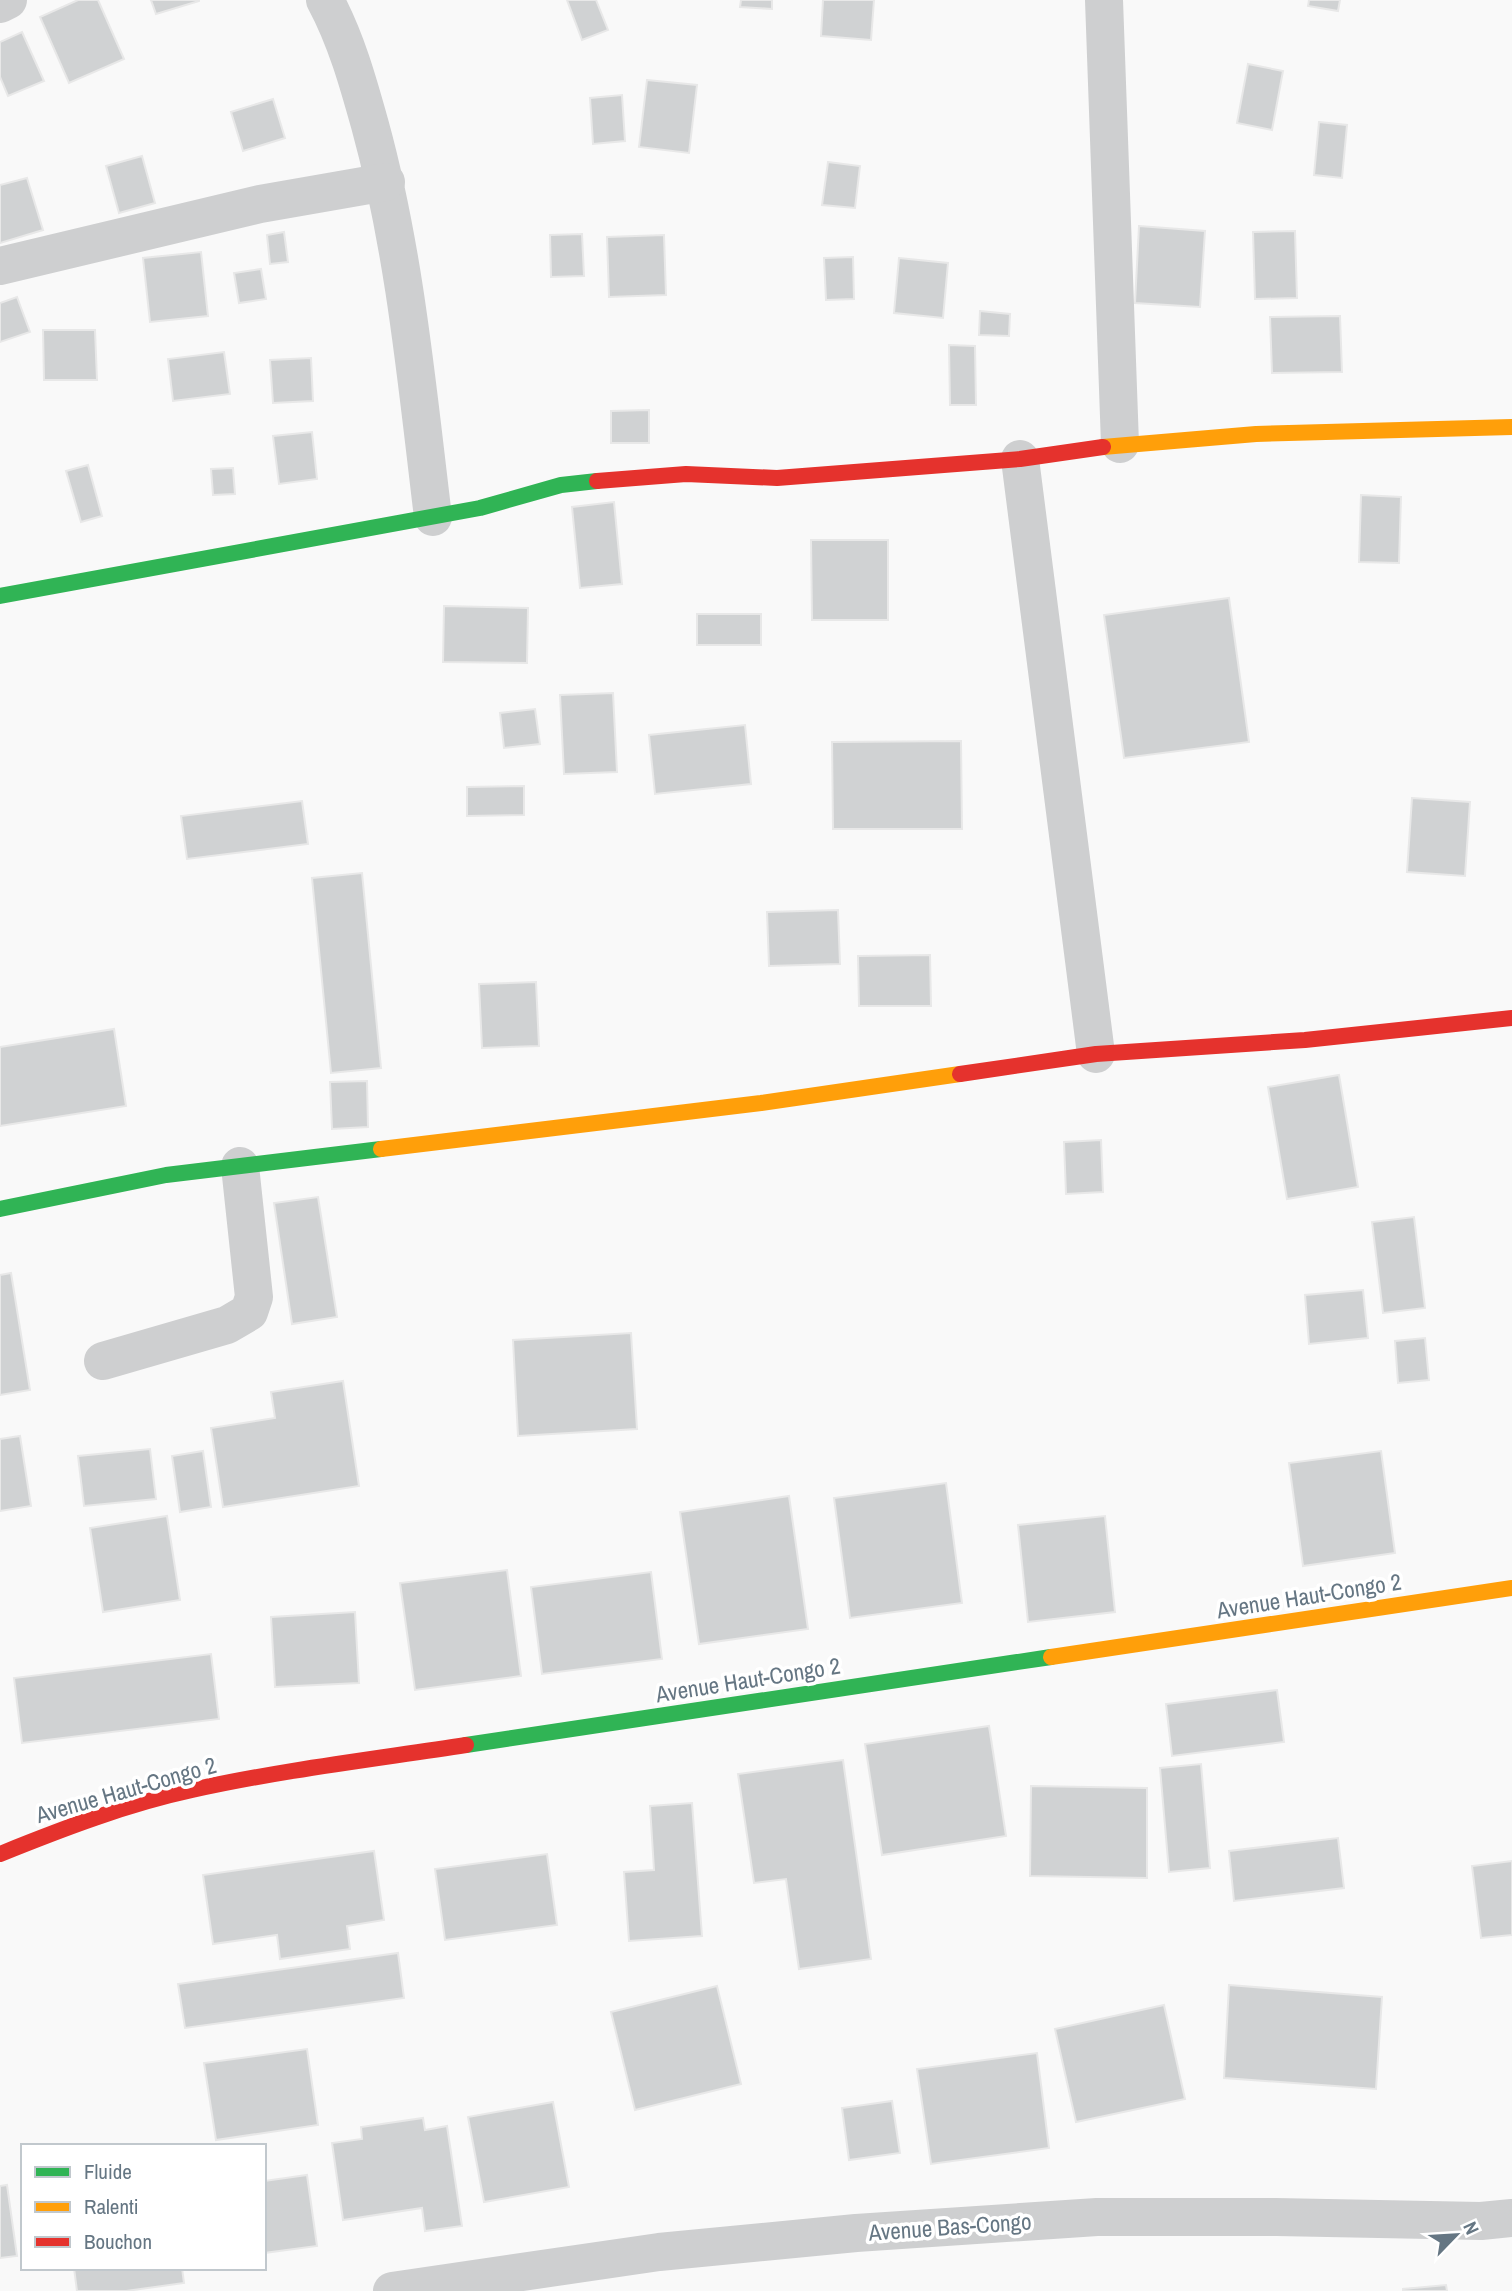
<svg xmlns="http://www.w3.org/2000/svg" width="1512" height="2291" viewBox="0 0 1512 2291" font-family="'Archivo Narrow',sans-serif">
	<rect width="100%" height="100%" fill="#f9f9f9"/>
	<g fill="#d0d2d3" stroke="#e8e8e8" stroke-width="2">
		<polygon points="78,0 98,0 124,59 69,83 40,17"/>
		<polygon points="151,0 199,0 199,1 156,14"/>
		<polygon points="567,0 596,0 608,30 582,40"/>
		<polygon points="741,0 772,0 772,9 740,7"/>
		<polygon points="823,0 874,0 871,40 821,36"/>
		<polygon points="1309,0 1340,0 1338,11 1308,6"/>
		<polygon points="22,32 44,81 8,96 0,77 0,42"/>
		<polygon points="1248,64 1283,71 1272,130 1237,123"/>
		<polygon points="647,80 697,85 689,153 639,147"/>
		<polygon points="622,95 625,141 593,144 590,98"/>
		<polygon points="273,99 285,138 243,151 231,112"/>
		<polygon points="1319,122 1347,125 1342,178 1314,175"/>
		<polygon points="142,156 155,203 119,213 106,166"/>
		<polygon points="828,162 860,166 855,208 822,205"/>
		<polygon points="27,178 43,230 0,243 0,185"/>
		<polygon points="1139,226 1205,231 1200,307 1135,303"/>
		<polygon points="1295,231 1297,298 1255,299 1253,232"/>
		<polygon points="284,232 288,262 270,264 267,235"/>
		<polygon points="582,234 584,276 551,277 550,235"/>
		<polygon points="664,235 666,295 609,297 607,237"/>
		<polygon points="201,252 208,316 150,322 143,258"/>
		<polygon points="853,257 854,299 826,300 824,258"/>
		<polygon points="899,258 948,263 943,318 894,313"/>
		<polygon points="261,269 266,299 239,303 234,273"/>
		<polygon points="17,297 30,332 0,342 0,303"/>
		<polygon points="980,311 1010,314 1009,336 979,335"/>
		<polygon points="1340,316 1342,372 1272,373 1270,317"/>
		<polygon points="43,330 95,330 97,380 44,380"/>
		<polygon points="949,345 975,346 976,405 950,405"/>
		<polygon points="224,352 230,394 173,401 168,359"/>
		<polygon points="311,358 313,401 273,403 270,360"/>
		<polygon points="649,410 649,443 611,443 611,411"/>
		<polygon points="312,432 317,479 279,484 273,436"/>
		<polygon points="88,465 102,516 81,522 66,471"/>
		<polygon points="233,468 235,494 213,495 211,469"/>
		<polygon points="1361,495 1401,497 1399,563 1359,562"/>
		<polygon points="614,502 622,584 580,588 572,507"/>
		<polygon points="811,540 888,540 888,620 812,620"/>
		<polygon points="1229,598 1249,742 1124,758 1104,615"/>
		<polygon points="444,606 528,608 527,663 443,662"/>
		<rect x="697" y="614" width="64" height="31"/>
		<polygon points="613,693 617,772 564,774 560,695"/>
		<polygon points="535,709 540,744 504,748 500,713"/>
		<polygon points="745,725 751,784 655,794 649,735"/>
		<polygon points="961,741 962,829 833,829 832,742"/>
		<polygon points="524,786 524,815 467,816 467,787"/>
		<polygon points="1412,798 1470,802 1465,876 1407,872"/>
		<polygon points="302,801 308,844 187,859 181,816"/>
		<polygon points="362,873 381,1068 331,1073 312,878"/>
		<polygon points="838,910 840,964 769,966 767,912"/>
		<polygon points="930,955 931,1006 859,1006 858,956"/>
		<polygon points="536,982 539,1046 482,1048 479,984"/>
		<polygon points="114,1029 126,1106 0,1126 0,1047"/>
		<polygon points="1339,1075 1358,1187 1287,1199 1268,1087"/>
		<polygon points="367,1081 368,1127 332,1129 330,1082"/>
		<polygon points="1101,1140 1103,1192 1066,1194 1064,1142"/>
		<polygon points="318,1197 337,1317 292,1324 274,1203"/>
		<polygon points="1414,1217 1425,1308 1383,1313 1372,1222"/>
		<polygon points="11,1273 30,1390 0,1395 0,1275"/>
		<polygon points="1363,1290 1368,1338 1309,1344 1305,1295"/>
		<polygon points="631,1333 637,1429 518,1436 513,1340"/>
		<polygon points="1425,1338 1429,1380 1398,1383 1395,1341"/>
		<polygon points="343,1381 359,1486 223,1507 211,1428 275,1418 271,1392"/>
		<polygon points="20,1436 31,1506 0,1511 0,1439"/>
		<polygon points="150,1449 156,1499 84,1506 78,1456"/>
		<polygon points="203,1451 211,1507 180,1512 172,1456"/>
		<polygon points="1381,1451 1395,1553 1303,1566 1289,1463"/>
		<polygon points="946,1483 962,1603 850,1618 834,1498"/>
		<polygon points="789,1496 808,1629 699,1644 680,1512"/>
		<polygon points="167,1516 180,1600 103,1612 90,1528"/>
		<polygon points="1105,1516 1115,1612 1028,1622 1018,1525"/>
		<polygon points="507,1570 521,1676 415,1690 400,1583"/>
		<polygon points="651,1572 662,1659 542,1674 531,1587"/>
		<polygon points="355,1612 359,1683 275,1687 271,1617"/>
		<polygon points="211,1654 219,1719 22,1743 14,1678"/>
		<polygon points="1277,1690 1284,1742 1172,1756 1166,1704"/>
		<polygon points="989,1726 1006,1836 882,1855 865,1744"/>
		<polygon points="843,1760 871,1959 799,1969 786,1879 754,1883 738,1774"/>
		<polygon points="1201,1764 1210,1868 1169,1872 1160,1768"/>
		<polygon points="1031,1786 1147,1788 1147,1878 1030,1876"/>
		<polygon points="692,1803 702,1936 629,1941 624,1872 654,1870 650,1806"/>
		<polygon points="1338,1838 1344,1888 1234,1901 1229,1851"/>
		<polygon points="374,1851 384,1920 347,1926 350,1949 280,1959 277,1935 213,1944 203,1875"/>
		<polygon points="547,1854 557,1925 445,1940 435,1869"/>
		<polygon points="1512,1861 1512,1935 1481,1938 1472,1866"/>
		<polygon points="398,1953 404,1998 185,2028 178,1984"/>
		<polygon points="1229,1985 1382,1997 1376,2089 1224,2078"/>
		<polygon points="717,1986 741,2084 635,2110 611,2012"/>
		<polygon points="1164,2005 1185,2099 1076,2122 1055,2029"/>
		<polygon points="307,2049 318,2125 216,2140 204,2063"/>
		<polygon points="1037,2053 1049,2148 931,2164 917,2069"/>
		<polygon points="892,2101 900,2153 849,2160 842,2108"/>
		<polygon points="553,2102 569,2187 484,2202 468,2117"/>
		<polygon points="423,2118 425,2130 447,2126 462,2226 425,2231 422,2208 343,2220 332,2143 362,2139 361,2127"/>
		<polygon points="307,2175 317,2246 264,2253 264,2181"/>
		<polygon points="7,2185 17,2256 0,2258 0,2186"/>
		<polygon points="74,2268 182,2268 184,2283 126,2291 77,2291"/>
		<polygon points="1446,2285 1447,2291 1403,2291 1403,2289"/>
	</g>
	<g fill="none" stroke-linecap="round" stroke-linejoin="round">
		<g stroke="#cecfd0" stroke-width="38">
			<path d="M325,0C346,39 358,82 370,125C405,252 417,386 433,517"/>
			<polyline points="1104,0 1120,444"/>
			<polyline points="0,4 8,0"/>
			<polyline points="0,266 260,204 386,182"/>
			<polyline points="1020,459 1096,1054"/>
			<polyline points="103,1361 227,1325 249,1312 254,1297 240,1166"/>
			<polyline points="392,2291 659,2252 856,2233 1097,2217 1276,2217 1481,2221 1512,2218"/>
		</g>
		<g stroke="#30b455" stroke-width="16">
			<polyline points="0,596 480,508 561,485 597,481"/>
			<polyline points="0,1209 166,1175 381,1149"/>
			<polyline points="466,1745 1051,1657"/>
		</g>
		<g stroke="#ff9f0a" stroke-width="16">
			<polyline points="1103,447 1256,434 1512,427"/>
			<polyline points="381,1149 761,1103 960,1074"/>
			<polyline points="1051,1657 1512,1588"/>
		</g>
		<g stroke="#e5322d" stroke-width="16">
			<polyline points="597,481 686,474 777,478 1020,459 1103,447"/>
			<polyline points="960,1074 1096,1054 1305,1040 1512,1018"/>
			<path d="M0,1854C62,1829 127,1804 192,1790C282,1770 375,1759 466,1745"/>
		</g>
	</g>
	<g text-anchor="middle" stroke-width="7" stroke-linejoin="round" paint-order="stroke">
		<g font-size="23" fill="#657683" stroke="#fff">
			<text transform="translate(1309 1596) rotate(-9)" y="8">Avenue Haut-Congo 2</text>
			<text transform="translate(748 1680) rotate(-9)" y="8">Avenue Haut-Congo 2</text>
			<text transform="translate(126 1790) rotate(-16)" y="8">Avenue Haut-Congo 2</text>
			<text transform="translate(950 2227) rotate(-4)" y="8">Avenue Bas-Congo</text>
		</g>
	</g>
	<rect x="21" y="2144" width="245" height="126" fill="#ffffff" stroke="#c1c8cd" stroke-width="2"/>
	<rect x="35" y="2167" width="35" height="10" fill="#30b455" stroke="#c1c8cd" stroke-width="2"/>
	<text x="84" y="2179" font-size="21" fill="#657683">Fluide</text>
	<rect x="35" y="2202" width="35" height="10" fill="#ff9f0a" stroke="#c1c8cd" stroke-width="2"/>
	<text x="84" y="2214" font-size="21" fill="#657683">Ralenti</text>
	<rect x="35" y="2237" width="35" height="10" fill="#e5322d" stroke="#c1c8cd" stroke-width="2"/>
	<text x="84" y="2249" font-size="21" fill="#657683">Bouchon</text>
	<g transform="translate(1456 2235) rotate(65)" stroke="#ffffff" stroke-width="5" paint-order="stroke">
	<path d="M0-5L12 26L0 18L-12 26Z" fill="#657683"/>
	<text y="-10" font-size="19" font-weight="bold" text-anchor="middle" fill="#657683">N</text>
	</g>
</svg>
